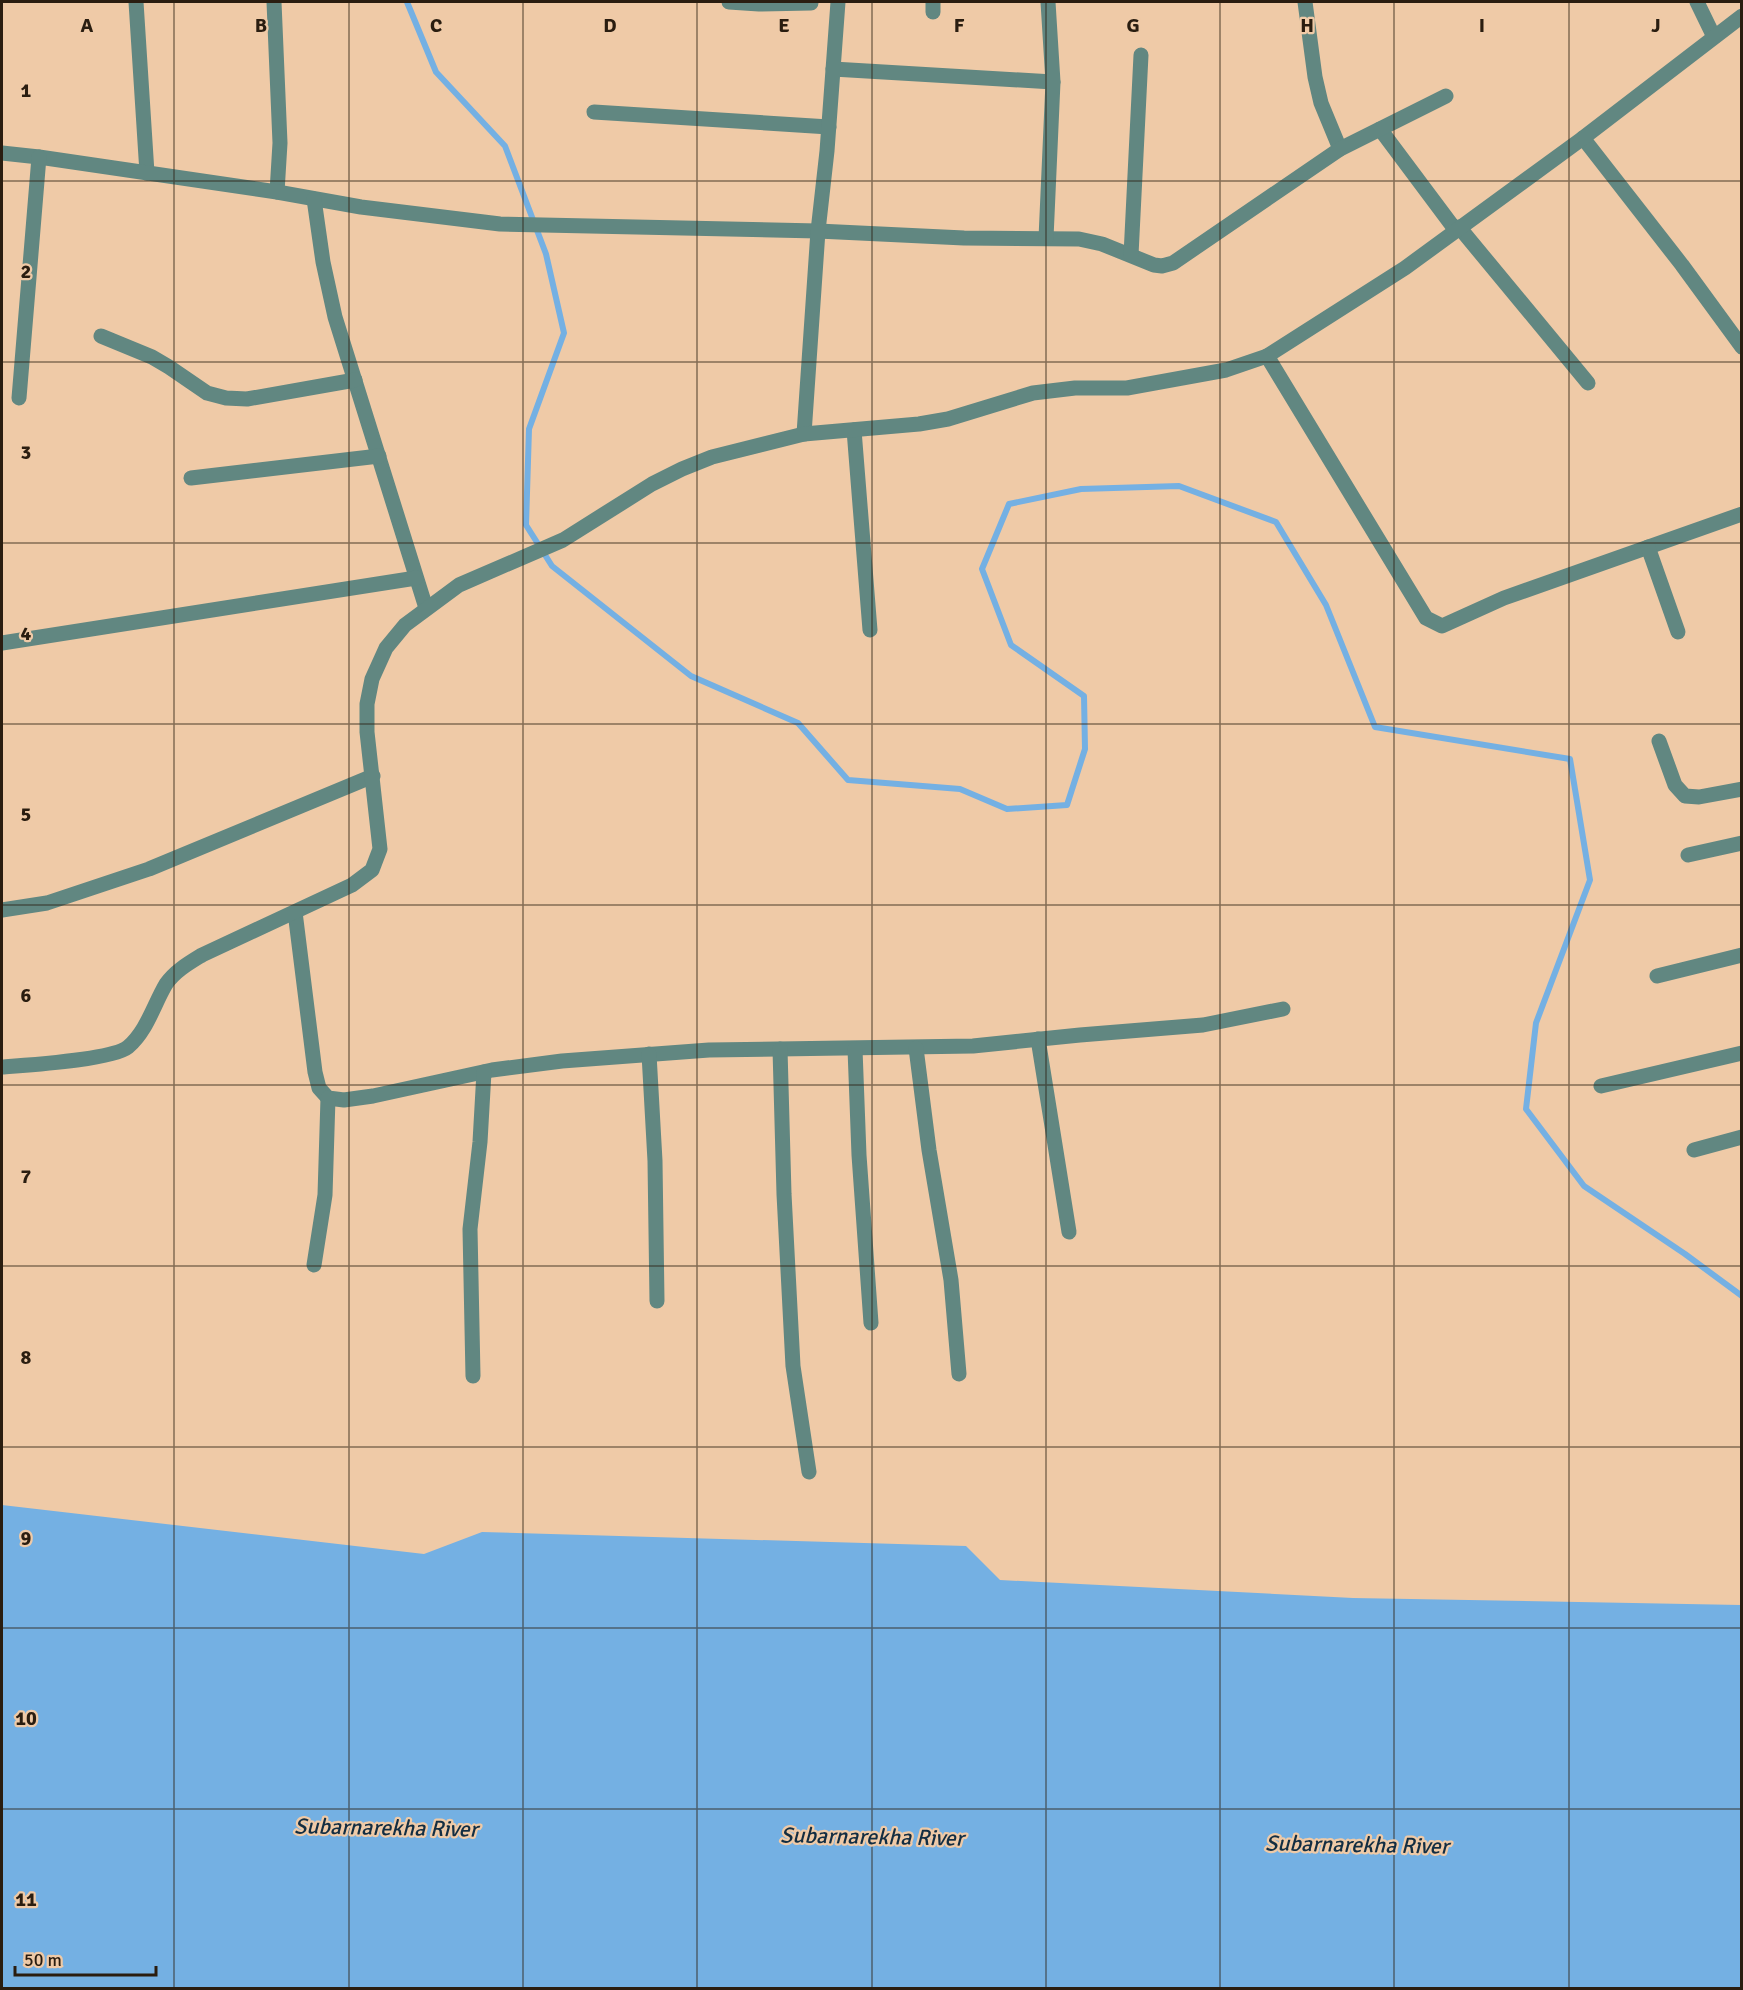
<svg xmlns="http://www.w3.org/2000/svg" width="1743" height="1990" viewBox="0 0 1743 1990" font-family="Signika,sans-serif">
	<rect width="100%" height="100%" fill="#efcaa7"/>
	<polygon fill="#74b0e3" points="2,1505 424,1554 482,1532 966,1546 1000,1580 1353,1598 1741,1605 1741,1988 2,1988"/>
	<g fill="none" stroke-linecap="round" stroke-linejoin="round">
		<polyline stroke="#74b0e3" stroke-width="6" points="407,2 436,72 505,146 546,254 564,333 529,429 526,525 552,566 691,676 798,723 848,780 960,789 1007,809 1067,805 1085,749 1084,696 1011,645 982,569 1009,504 1081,489 1179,486 1276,522 1326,605 1375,727 1570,759 1590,880 1536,1023 1526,1109 1584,1186 1685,1254 1742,1296"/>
		<g stroke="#618781" stroke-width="15">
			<polyline points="136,2 147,173"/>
			<polyline points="274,2 280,143 277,192"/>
			<polyline points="729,2 759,4 811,3"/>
			<polyline points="1305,2 1315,77 1321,103 1340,149"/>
			<polyline points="1697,2 1714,37"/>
			<polyline points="933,12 933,2"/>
			<polyline points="833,69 1053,82"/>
			<polyline points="594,112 829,127"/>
			<polyline points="1380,129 1454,228 1459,227 1588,383"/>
			<polyline points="1583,138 1682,265 1742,347"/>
			<polyline points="2,153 39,157 277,192 361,207 500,224 818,231 964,238 1079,239 1102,244 1154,265 1162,266 1173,263 1340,149 1446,96"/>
			<polyline points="314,199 323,262 335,317 426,608"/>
			<polyline points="1046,238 1053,82 1048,2"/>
			<polyline points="1131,255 1141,55"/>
			<polyline points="101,336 152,357 169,367 207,393 226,398 247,399 355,380"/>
			<polyline points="1267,356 1426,618 1442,626 1504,598 1742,514"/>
			<polyline points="19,398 39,157"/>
			<polyline points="854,430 870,630"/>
			<polyline points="804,434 818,231 827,151 838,2"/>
			<polyline points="191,478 379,456"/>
			<polyline points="1648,547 1678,632"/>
			<polyline points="2,643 416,578"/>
			<polyline points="1659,741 1675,785 1685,796 1699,797 1742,789"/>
			<polyline points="1688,855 1742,843"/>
			<polyline points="2,910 47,903 149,869 373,776"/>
			<polyline points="295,912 315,1072 319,1088 328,1098 344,1100 373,1096 492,1070 562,1061 709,1050 973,1046 1080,1035 1203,1025 1283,1009"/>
			<polyline points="1657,976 1742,955"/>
			<polyline points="1038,1039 1069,1232"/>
			<polyline points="916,1048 929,1150 951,1280 959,1374"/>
			<polyline points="780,1049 784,1194 793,1366 809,1472"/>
			<polyline points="855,1049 859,1155 871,1323"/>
			<polyline points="649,1054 655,1161 657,1301"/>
			<path d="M2,1067C26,1065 112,1060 128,1047C147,1031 154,1004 166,984C175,971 189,963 202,955L352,885L372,870L380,849L367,732V704L372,679L386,648L405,625L459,585L563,540L652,484L682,469L712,457L804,434L919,424L948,419L1033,393L1075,388H1127L1226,370L1267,356L1405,268L1583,138L1742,16"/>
			<polyline points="1601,1086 1742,1053"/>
			<polyline points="1694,1150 1742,1137"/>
			<polyline points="314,1265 325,1195 328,1098"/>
			<polyline points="473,1376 470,1229 480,1142 484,1072"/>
		</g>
	</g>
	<path fill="none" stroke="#2a1d10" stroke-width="1.5" stroke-opacity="0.55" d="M174,2V1988M349,2V1988M523,2V1988M697,2V1988M872,2V1988M1046,2V1988M1220,2V1988M1394,2V1988M1569,2V1988M2,181H1742M2,362H1742M2,543H1742M2,724H1742M2,905H1742M2,1085H1742M2,1266H1742M2,1447H1742M2,1628H1742M2,1809H1742"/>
	<g text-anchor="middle" stroke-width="4.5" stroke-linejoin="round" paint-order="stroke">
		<g font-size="22" font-style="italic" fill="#122d42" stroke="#efcaa7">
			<text transform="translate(386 1827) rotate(1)" y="8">Subarnarekha River</text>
			<text transform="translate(872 1836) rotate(1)" y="8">Subarnarekha River</text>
			<text transform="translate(1357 1844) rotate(1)" y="8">Subarnarekha River</text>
		</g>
	</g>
	<g font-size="20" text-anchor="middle" font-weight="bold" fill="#2a1d10" stroke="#efcaa7" stroke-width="4.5" stroke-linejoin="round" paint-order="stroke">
		<text x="87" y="32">A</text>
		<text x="261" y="32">B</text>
		<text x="436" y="32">C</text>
		<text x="610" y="32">D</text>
		<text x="784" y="32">E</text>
		<text x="959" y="32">F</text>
		<text x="1133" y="32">G</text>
		<text x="1307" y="32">H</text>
		<text x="1482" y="32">I</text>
		<text x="1656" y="32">J</text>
		<text x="26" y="97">1</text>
		<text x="26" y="278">2</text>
		<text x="26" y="459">3</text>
		<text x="26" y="640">4</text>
		<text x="26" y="821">5</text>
		<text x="26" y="1002">6</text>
		<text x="26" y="1183">7</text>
		<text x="26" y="1364">8</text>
		<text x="26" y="1545">9</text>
		<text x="26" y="1725">10</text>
		<text x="26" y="1906">11</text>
	</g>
	<rect width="1743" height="1990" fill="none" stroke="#2a1d10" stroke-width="6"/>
	<path d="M15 1966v9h141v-9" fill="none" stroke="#2a1d10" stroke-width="3"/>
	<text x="24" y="1966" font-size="18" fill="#2a1d10" stroke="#efcaa7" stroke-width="4.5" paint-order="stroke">50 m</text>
</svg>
